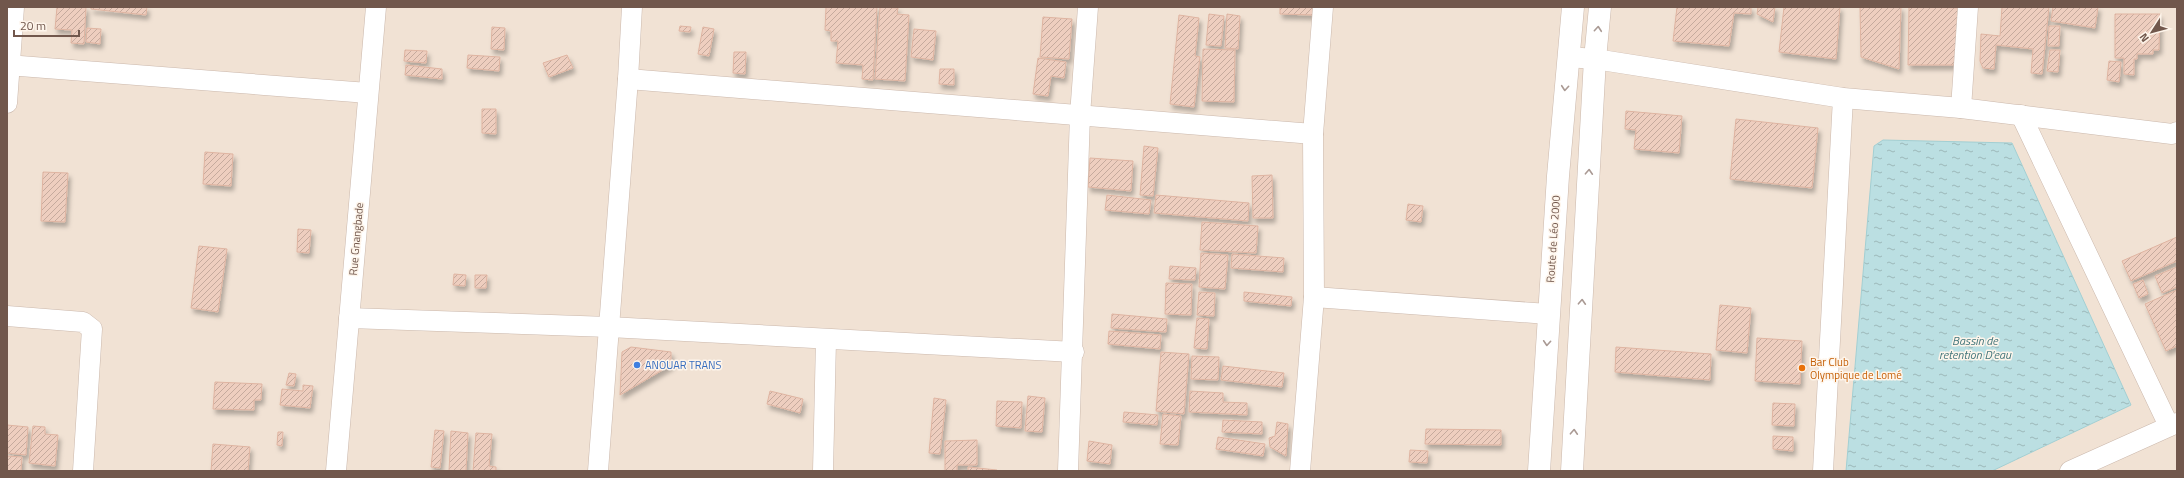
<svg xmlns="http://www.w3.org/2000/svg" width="2184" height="478" viewBox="0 0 2184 478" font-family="'Titillium Web',sans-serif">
	<defs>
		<pattern id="water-ripples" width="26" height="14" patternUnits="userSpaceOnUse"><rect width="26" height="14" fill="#bbdfe2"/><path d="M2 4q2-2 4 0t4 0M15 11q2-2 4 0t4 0" fill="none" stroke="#9cb8b9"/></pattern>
		<pattern id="building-hatch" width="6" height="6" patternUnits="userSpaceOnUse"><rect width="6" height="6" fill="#eecebf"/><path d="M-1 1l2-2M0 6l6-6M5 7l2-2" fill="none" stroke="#c5aa9d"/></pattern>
		<filter id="shadow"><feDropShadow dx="2.5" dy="4.5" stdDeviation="2" flood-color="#0004"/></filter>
	</defs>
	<rect width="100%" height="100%" fill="#faf1e5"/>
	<rect fill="#f1e2d4" x="7" y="7" width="2170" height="464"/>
	<polygon fill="url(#water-ripples)" stroke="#a2cfd3" points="1883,140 2012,143 2131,405 1992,471 1846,471 1874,146"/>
	<g fill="url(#building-hatch)" stroke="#dfb4a1" filter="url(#shadow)">
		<polygon points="57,7 86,7 84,44 71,43 72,30 55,29"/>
		<polygon points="91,7 147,7 146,15 91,9"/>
		<polygon points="826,7 877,7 873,80 862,79 863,65 836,63 838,41 831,41 831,31 825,30"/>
		<polygon points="880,7 898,8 897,14 909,15 905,81 875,79"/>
		<polygon points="1280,7 1313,7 1313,15 1280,14"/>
		<polygon points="1677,7 1751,7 1751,14 1734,13 1729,46 1673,41"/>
		<polygon points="1758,7 1775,7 1773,22 1757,14"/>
		<polygon points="1784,7 1840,7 1836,59 1779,52"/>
		<polygon points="1860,7 1901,7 1899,69 1861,57"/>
		<polygon points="1909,7 1968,8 1959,65 1908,65"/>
		<polygon points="2002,7 2049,7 2042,74 2031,73 2033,49 1996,45 1994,69 1983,68 1980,61 1981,34 2000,36"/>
		<polygon points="2053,7 2098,7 2095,28 2051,21"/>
		<polygon points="1209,14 1224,16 1221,46 1206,45"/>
		<polygon points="1227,14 1240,16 1238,49 1225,48"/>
		<polygon points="2115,14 2160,14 2159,50 2153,50 2153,54 2137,54 2137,59 2134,59 2134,75 2124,74 2124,58 2115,58"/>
		<polygon points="1179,15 1199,18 1195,56 1200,57 1194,107 1170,104"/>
		<polygon points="1043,17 1072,19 1069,59 1040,57"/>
		<polygon points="680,26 691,27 690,32 679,31"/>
		<polygon points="2049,26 2060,26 2059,46 2048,46"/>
		<polygon points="492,27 505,28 504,50 491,49"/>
		<polygon points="703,27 714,29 709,56 698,54"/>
		<polygon points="87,28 101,29 100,44 86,42"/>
		<polygon points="914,29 936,31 933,60 911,57"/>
		<polygon points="1203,49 1235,50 1234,102 1202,101"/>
		<polygon points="405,50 427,51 426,63 404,61"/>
		<polygon points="2050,50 2060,50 2058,72 2047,71"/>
		<polygon points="734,52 746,52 745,74 733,73"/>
		<polygon points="468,55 500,57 499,71 467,68"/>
		<polygon points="567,55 573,68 549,77 543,63"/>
		<polygon points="1038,58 1066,62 1064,78 1051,76 1048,96 1033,94"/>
		<polygon points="2109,61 2121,62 2119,82 2107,80"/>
		<polygon points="406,65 442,69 442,79 405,75"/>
		<polygon points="940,69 954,69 954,85 939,84"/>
		<polygon points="482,109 496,109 496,134 482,133"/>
		<polygon points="1626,111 1682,116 1679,153 1634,149 1636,130 1625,129"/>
		<polygon points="1736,119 1818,128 1812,188 1730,179"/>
		<polygon points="1144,146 1158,148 1153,196 1140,195"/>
		<polygon points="205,152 233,154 231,186 203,184"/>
		<polygon points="1090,158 1133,161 1131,191 1088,187"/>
		<polygon points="43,172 68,173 65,222 41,221"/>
		<polygon points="1272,175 1273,218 1253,218 1252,176"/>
		<polygon points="1107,195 1151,200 1149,214 1105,210"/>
		<polygon points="1156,195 1249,203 1248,221 1154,213"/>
		<polygon points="1408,204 1423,206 1421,222 1406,220"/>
		<polygon points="1202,222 1258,226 1256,253 1200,250"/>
		<polygon points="298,229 311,230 309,253 297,252"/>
		<polygon points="2177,237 2177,261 2131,281 2122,261"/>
		<polygon points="199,246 227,249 218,312 191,308"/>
		<polygon points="1201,253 1228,255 1225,289 1199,287"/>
		<polygon points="1232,254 1284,258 1283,272 1231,268"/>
		<polygon points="1170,266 1196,268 1195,280 1169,279"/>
		<polygon points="2177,267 2177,287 2162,293 2155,276"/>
		<polygon points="454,274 466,275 465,286 453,285"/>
		<polygon points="475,275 487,275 486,288 475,288"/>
		<polygon points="2143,280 2148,294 2139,298 2133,284"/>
		<polygon points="1166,283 1192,284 1191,315 1165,314"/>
		<polygon points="2177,290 2177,346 2166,351 2145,304"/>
		<polygon points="1199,292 1215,293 1214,316 1197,315"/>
		<polygon points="1244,292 1292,297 1291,306 1244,301"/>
		<polygon points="1720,305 1751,308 1747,353 1716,350"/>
		<polygon points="1112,314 1167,319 1166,332 1111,328"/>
		<polygon points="1197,318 1209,319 1207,349 1194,348"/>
		<polygon points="1109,331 1161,335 1160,349 1108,344"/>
		<polygon points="1757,338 1802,341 1800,384 1755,381"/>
		<polygon points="631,347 671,352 671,365 620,395 622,352"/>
		<polygon points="1616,347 1711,354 1710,380 1615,372"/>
		<polygon points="1161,352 1189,354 1184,414 1156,411"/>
		<polygon points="1192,356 1219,357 1218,380 1191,379"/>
		<polygon points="1223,366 1284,373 1282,387 1221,380"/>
		<polygon points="289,373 296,374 294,386 286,385"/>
		<polygon points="215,382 262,384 261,400 254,400 254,410 213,409"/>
		<polygon points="303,385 313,386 310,408 280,405 282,389 303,391"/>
		<polygon points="770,391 803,399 800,413 767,404"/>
		<polygon points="1190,391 1223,393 1223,402 1247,403 1247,415 1189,412"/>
		<polygon points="1028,396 1045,398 1042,432 1025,431"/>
		<polygon points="934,398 946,400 940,454 929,453"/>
		<polygon points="997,401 1022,402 1021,428 996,426"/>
		<polygon points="1773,403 1795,404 1794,426 1772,425"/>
		<polygon points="1124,412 1158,415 1157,425 1123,422"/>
		<polygon points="1163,414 1181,416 1178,445 1160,444"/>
		<polygon points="1223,420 1262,422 1262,434 1222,432"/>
		<polygon points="1277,422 1288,424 1286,456 1270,447 1269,438 1275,436"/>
		<polygon points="7,425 28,427 26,455 7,453"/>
		<polygon points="33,426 45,427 45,434 58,435 55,466 29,463"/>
		<polygon points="1426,429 1501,430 1501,445 1425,444"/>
		<polygon points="435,430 444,431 440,468 431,467"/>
		<polygon points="451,431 468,433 466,471 449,471"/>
		<polygon points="278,432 283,432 282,446 277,445"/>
		<polygon points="476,433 492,434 489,466 496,467 496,471 473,471"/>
		<polygon points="1773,436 1793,437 1793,451 1773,449"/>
		<polygon points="1218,437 1265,444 1263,456 1216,449"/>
		<polygon points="977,440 977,465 957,465 957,471 945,471 945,441"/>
		<polygon points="1089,441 1112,445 1110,464 1087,461"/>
		<polygon points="213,444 250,447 248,471 211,471"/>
		<polygon points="1410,450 1428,451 1427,463 1409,462"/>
		<polygon points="7,456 22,457 21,471 7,471"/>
		<polygon points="968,467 997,470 997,471 968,471"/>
	</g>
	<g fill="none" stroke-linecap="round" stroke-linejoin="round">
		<defs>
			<g id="minor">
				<polyline points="1568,57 1595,59 1843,98 1961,108 2172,134 2177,132"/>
				<polyline points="7,65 368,93"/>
				<polyline points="628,79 1313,134"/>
				<polyline points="7,103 14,7"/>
				<polyline points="1961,108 1968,7"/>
				<polyline points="2021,115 2169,426"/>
				<polyline points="1314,297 1548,314"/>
				<polyline points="7,316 83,322 92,329 83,471"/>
				<polyline points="349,318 609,327 1074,352"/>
				<polyline points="336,471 376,7"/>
				<polyline points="598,471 628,79 632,7"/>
				<polyline points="823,471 826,340"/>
				<polyline points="1068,471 1080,115 1088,7"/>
				<polyline points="1300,471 1314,297 1313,134 1323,7"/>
				<polyline points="1823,471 1843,98"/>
				<polyline points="2070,471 2177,423"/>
			</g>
			<g id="tertiary">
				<polyline points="1539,471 1558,176 1573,7"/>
				<polyline points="1572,471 1595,59 1600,7"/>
			</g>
		</defs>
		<use href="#minor" stroke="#cbb8ac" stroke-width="21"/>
		<use href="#tertiary" stroke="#cbb8ac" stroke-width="23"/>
		<use href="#minor" stroke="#fff" stroke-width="20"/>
		<use href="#tertiary" stroke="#fff" stroke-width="22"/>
	</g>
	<defs><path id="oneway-chevron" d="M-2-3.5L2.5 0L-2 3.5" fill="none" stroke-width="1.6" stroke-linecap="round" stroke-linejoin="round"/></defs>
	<g stroke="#aa9a94">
		<use href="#oneway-chevron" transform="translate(1598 29) rotate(-85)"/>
		<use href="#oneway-chevron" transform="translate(1565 88) rotate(95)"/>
		<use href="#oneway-chevron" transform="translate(1589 172) rotate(-87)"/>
		<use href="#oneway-chevron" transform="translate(1582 302) rotate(-87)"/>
		<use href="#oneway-chevron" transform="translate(1547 343) rotate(94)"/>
		<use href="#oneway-chevron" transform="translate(1574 432) rotate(-87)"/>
	</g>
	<circle fill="#3f7fe0" stroke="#fef5eb" stroke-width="1.5" cx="637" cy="365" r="4"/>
	<circle fill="#e8710a" stroke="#fef5eb" stroke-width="1.5" cx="1802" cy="368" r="4"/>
	<g text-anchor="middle" stroke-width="3" stroke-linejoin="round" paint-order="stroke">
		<g font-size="11" fill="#71574c" stroke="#fef5eb">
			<text transform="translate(356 239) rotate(-85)" y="4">Rue Gnangbade</text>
			<text transform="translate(1553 239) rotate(-86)" y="4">Route de Léo 2000</text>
		</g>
		<g font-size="11" fill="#c56008" stroke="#fef5eb" text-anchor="start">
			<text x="1810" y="366">Bar Club<tspan x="1810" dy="13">Olympique de Lomé</tspan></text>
		</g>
		<g font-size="11" fill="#366cbe" stroke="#fef5eb" text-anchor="start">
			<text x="645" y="369">ANOUAR TRANS</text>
		</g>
		<g font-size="12" font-style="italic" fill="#44777c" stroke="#fef5eb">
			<text x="1975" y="345">Bassin de<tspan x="1975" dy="14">retention D'eau</tspan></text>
		</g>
	</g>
	<rect width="2184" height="478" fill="none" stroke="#71574c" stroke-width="16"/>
	<g transform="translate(2152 32) rotate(234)" stroke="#fef5eb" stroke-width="3" paint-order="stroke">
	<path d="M0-3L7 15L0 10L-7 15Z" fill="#71574c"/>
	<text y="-6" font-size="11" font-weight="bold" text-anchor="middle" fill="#71574c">N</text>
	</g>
	<path d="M14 30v6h65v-6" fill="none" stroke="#71574c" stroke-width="2"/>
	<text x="20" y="30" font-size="12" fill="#71574c" stroke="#fef5eb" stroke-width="3" paint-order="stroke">20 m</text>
</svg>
